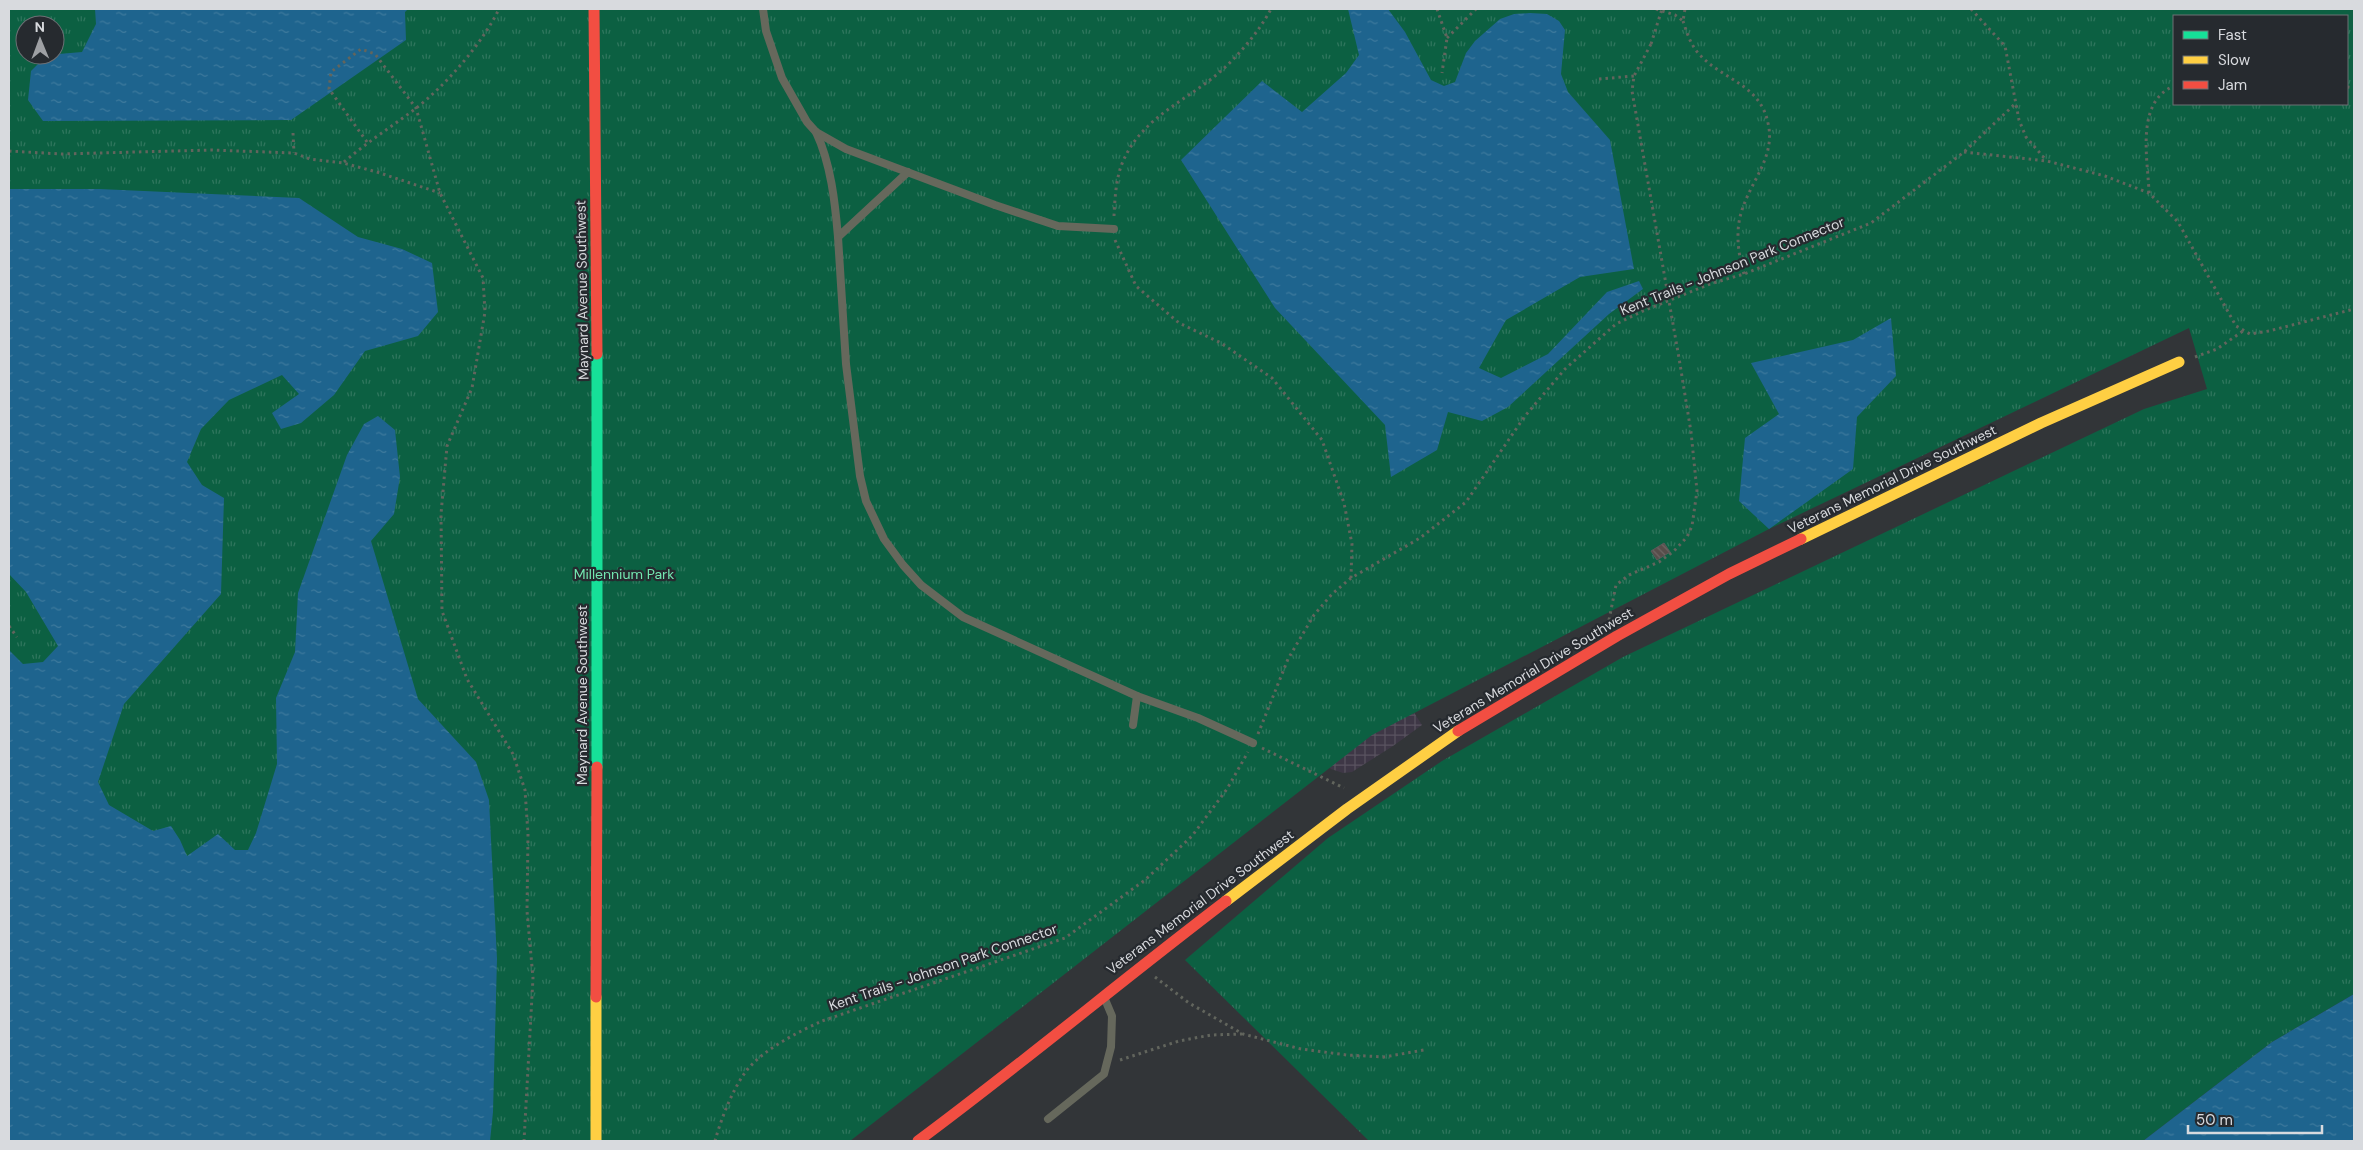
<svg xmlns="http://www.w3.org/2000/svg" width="2363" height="1150" viewBox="0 0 2363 1150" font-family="'DM Sans',sans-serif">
	<defs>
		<pattern id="industrial-grid" width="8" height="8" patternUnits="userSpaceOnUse" patternTransform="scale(1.25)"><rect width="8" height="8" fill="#3e3746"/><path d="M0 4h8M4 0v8" fill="none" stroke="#595360"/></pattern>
		<pattern id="park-tufts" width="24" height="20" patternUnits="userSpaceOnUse" patternTransform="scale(1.25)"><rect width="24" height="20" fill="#0c6042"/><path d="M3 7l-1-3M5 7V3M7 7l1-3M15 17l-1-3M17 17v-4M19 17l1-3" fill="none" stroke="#2f765d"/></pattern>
		<pattern id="water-ripples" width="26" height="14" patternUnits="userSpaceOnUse" patternTransform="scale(1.25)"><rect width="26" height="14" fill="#1e648e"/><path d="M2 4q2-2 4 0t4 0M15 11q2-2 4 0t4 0" fill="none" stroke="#3e7a9d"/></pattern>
		<pattern id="building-back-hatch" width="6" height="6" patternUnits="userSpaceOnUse" patternTransform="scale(1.25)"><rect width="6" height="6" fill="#574d4a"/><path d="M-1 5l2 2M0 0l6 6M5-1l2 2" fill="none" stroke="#6e6664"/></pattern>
	</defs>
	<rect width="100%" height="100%" fill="#323538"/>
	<polygon fill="url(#industrial-grid)" points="1390,675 1422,725 1393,746 1352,772 1343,773 1331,769 1325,763"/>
	<path fill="url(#park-tufts)" fill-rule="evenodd" d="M9,9H2354V994L2272,1042L2143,1141H1369L1185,960L1328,838L1442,761L1623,657L2144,409L2207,389L2189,328L1769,529L1372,735L850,1141H9ZM2174,16H2347V104H2174ZM25,25H55V55H25Z"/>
	<g fill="url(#water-ripples)">
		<polygon points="95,9 408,9 405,12 406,40 291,120 43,121 28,100 31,71 47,55 82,52 96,24"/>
		<polygon points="1348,9 1388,9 1405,32 1431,80 1444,86 1455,82 1466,53 1475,41 1500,19 1514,14 1530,13 1547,14 1559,21 1565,30 1561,74 1568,92 1610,140 1634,269 1580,277 1506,320 1479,368 1501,378 1548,354 1607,292 1639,281 1643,289 1609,314 1508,407 1482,421 1448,412 1437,450 1391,477 1385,425 1275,308 1181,160 1262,81 1302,112 1346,73 1359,55"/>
		<polygon points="9,189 99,189 299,198 358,237 402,249 432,263 438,312 418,336 365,351 334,395 301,423 281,429 272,413 299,394 282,375 229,400 201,429 187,462 202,485 224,498 221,594 124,704 98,782 109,805 153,831 171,826 180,840 187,856 218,834 235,850 248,850 256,833 277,764 276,698 295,652 298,593 347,455 364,424 378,416 395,430 400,477 394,514 371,541 418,699 476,762 489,800 497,959 493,1112 490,1141 9,1141 9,650 23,664 43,662 58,646 26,592 9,574"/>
		<polygon points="1891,318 1896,376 1857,417 1853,469 1769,529 1739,501 1745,438 1779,414 1751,363 1853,340"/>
		<polygon points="2354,994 2354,1141 2143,1141 2272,1042"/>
	</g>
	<polygon fill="url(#building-back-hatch)" stroke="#5a5a5b" points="1664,543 1670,552 1657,560 1651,551"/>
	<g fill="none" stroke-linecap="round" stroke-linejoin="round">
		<g stroke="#62655d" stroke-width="3" stroke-dasharray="2.5 4" stroke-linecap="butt">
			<polyline points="1437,9 1447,38 1442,73"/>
			<polyline points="1656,9 1675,15 1683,21 1685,9"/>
			<polyline points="1971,9 2005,46 2019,120 2026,137 2046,160"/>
			<path d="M1683,21C1687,33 1691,46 1700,55C1723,80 1760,84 1768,123C1776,156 1751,181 1742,210C1735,231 1738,253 1744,274"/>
			<polyline points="1447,38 1476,9"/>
			<polyline points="1599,79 1634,76"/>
			<polyline points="2347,87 2354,88"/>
			<polyline points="293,133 294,153"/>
			<polyline points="367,142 329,89 331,72 361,49 375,54 416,108 440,193 483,278 485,312 472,388 447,446 441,514 442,611 467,679 513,754 525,790 528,834 527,911 533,978 524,1141"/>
			<polyline points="9,151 61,154 212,150 294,153 310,159 343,163 377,172 440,193"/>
			<polyline points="1964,152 2047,161 2105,176 2149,193 2178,222 2236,326 2250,334 2269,331 2354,309"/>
			<path d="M344,162C366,143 391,127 415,109C446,85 482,44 499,9"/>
			<path d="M2149,193C2148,159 2135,102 2174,86"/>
			<path d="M1114,216C1115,197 1116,174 1125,157C1144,118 1183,102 1215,76C1235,60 1259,32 1271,9"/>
			<polyline points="1115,240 1136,286 1179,323 1221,343 1272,378 1322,440 1344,503 1352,544 1351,578"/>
			<polyline points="2195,357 2217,349 2243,331"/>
			<polyline points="1609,620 1616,585 1629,575 1659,562 1674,551 1687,537 1692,526 1697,491 1691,432 1679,358 1632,91 1634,76 1651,44"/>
			<polyline points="9,626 17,637"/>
			<polyline points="1258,734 1288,659 1314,615 1332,594 1351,578 1420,538 1466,502 1525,416 1565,369 1616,324 1643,311 1710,284 1744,274 1871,223 1964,152 2016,103"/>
			<polyline points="1262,748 1344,788"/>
			<polyline points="1155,977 1189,1003 1243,1034 1301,1049 1347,1055 1384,1057 1424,1050"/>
			<polyline points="1120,1060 1179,1041 1211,1035 1242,1034"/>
			<path d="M715,1141C721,1119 733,1088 747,1070C764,1049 798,1032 822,1021L1065,938L1145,880L1192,836L1227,789L1248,752"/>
		</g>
		<g stroke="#66685c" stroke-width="8">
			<polyline points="763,9 766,31 782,78 807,122 816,132 846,149 995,205 1058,226 1114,229"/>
			<path d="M816,132C831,164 835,202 838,237L908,172"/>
			<polyline points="838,237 846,364 860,476 866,501 884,539 903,565 921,585 963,617 1137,696 1198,718 1253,743"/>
			<polyline points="1133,725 1137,696"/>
			<polyline points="1048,1119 1104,1074 1111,1047 1112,1016 1104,997"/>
		</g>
		<polyline stroke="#16e098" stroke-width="11" points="597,767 597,354"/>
		<g stroke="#ffcf43" stroke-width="11">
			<polyline points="1801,539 2041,423 2179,362"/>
			<polyline points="1226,901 1347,809 1458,731"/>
			<polyline points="596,1141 596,997"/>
		</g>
		<g stroke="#f24e42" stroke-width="11">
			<polyline points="594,9 597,354"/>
			<polyline points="1458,731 1617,636 1729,574 1801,539"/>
			<polyline points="596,997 597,767"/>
			<path d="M918,1141C1022,1064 1122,980 1226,901"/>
		</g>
		<polyline stroke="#62655d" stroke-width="3" stroke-dasharray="2.5 4" stroke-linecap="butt" points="1651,44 1662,9"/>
	</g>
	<g text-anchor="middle" stroke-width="4.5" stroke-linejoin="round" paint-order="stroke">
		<g font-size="14" fill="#d8dade" stroke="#262a2f">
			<text transform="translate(1732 266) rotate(-22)" y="5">Kent Trails - Johnson Park Connector</text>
			<text transform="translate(582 290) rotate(-91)" y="5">Maynard Avenue Southwest</text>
			<text transform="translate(1892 479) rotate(-26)" y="5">Veterans Memorial Drive Southwest</text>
			<text transform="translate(1533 670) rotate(-31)" y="5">Veterans Memorial Drive Southwest</text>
			<text transform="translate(582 695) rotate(-90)" y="5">Maynard Avenue Southwest</text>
			<text transform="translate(1200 902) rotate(-37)" y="5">Veterans Memorial Drive Southwest</text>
			<text transform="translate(943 967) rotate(-19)" y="5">Kent Trails - Johnson Park Connector</text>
		</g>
		<g font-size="14" fill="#73e8b1" stroke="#262a2f">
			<text x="624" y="579">Millennium Park</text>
		</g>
	</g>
	<rect width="2363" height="1150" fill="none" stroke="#d8dade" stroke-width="20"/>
	<rect x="2173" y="15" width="175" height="90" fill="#262a2f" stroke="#6d7075"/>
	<rect x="2183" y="31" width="25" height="8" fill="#16e098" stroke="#6d7075"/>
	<text x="2218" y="40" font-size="15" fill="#d8dade">Fast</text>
	<rect x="2183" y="56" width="25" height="8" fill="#ffcf43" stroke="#6d7075"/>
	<text x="2218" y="65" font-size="15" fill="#d8dade">Slow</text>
	<rect x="2183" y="81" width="25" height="8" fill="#f24e42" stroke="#6d7075"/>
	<text x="2218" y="90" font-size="15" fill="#d8dade">Jam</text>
	<g transform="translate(40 40) rotate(359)"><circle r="24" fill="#262a2f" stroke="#6d7075"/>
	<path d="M0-4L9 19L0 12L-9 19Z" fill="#9ea0a4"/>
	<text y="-8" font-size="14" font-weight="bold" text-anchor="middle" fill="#d8dade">N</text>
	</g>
	<path d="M2188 1125v8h134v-8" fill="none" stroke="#d8dade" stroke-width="2.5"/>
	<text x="2196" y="1125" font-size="15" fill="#d8dade" stroke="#262a2f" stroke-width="4" paint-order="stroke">50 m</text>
</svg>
